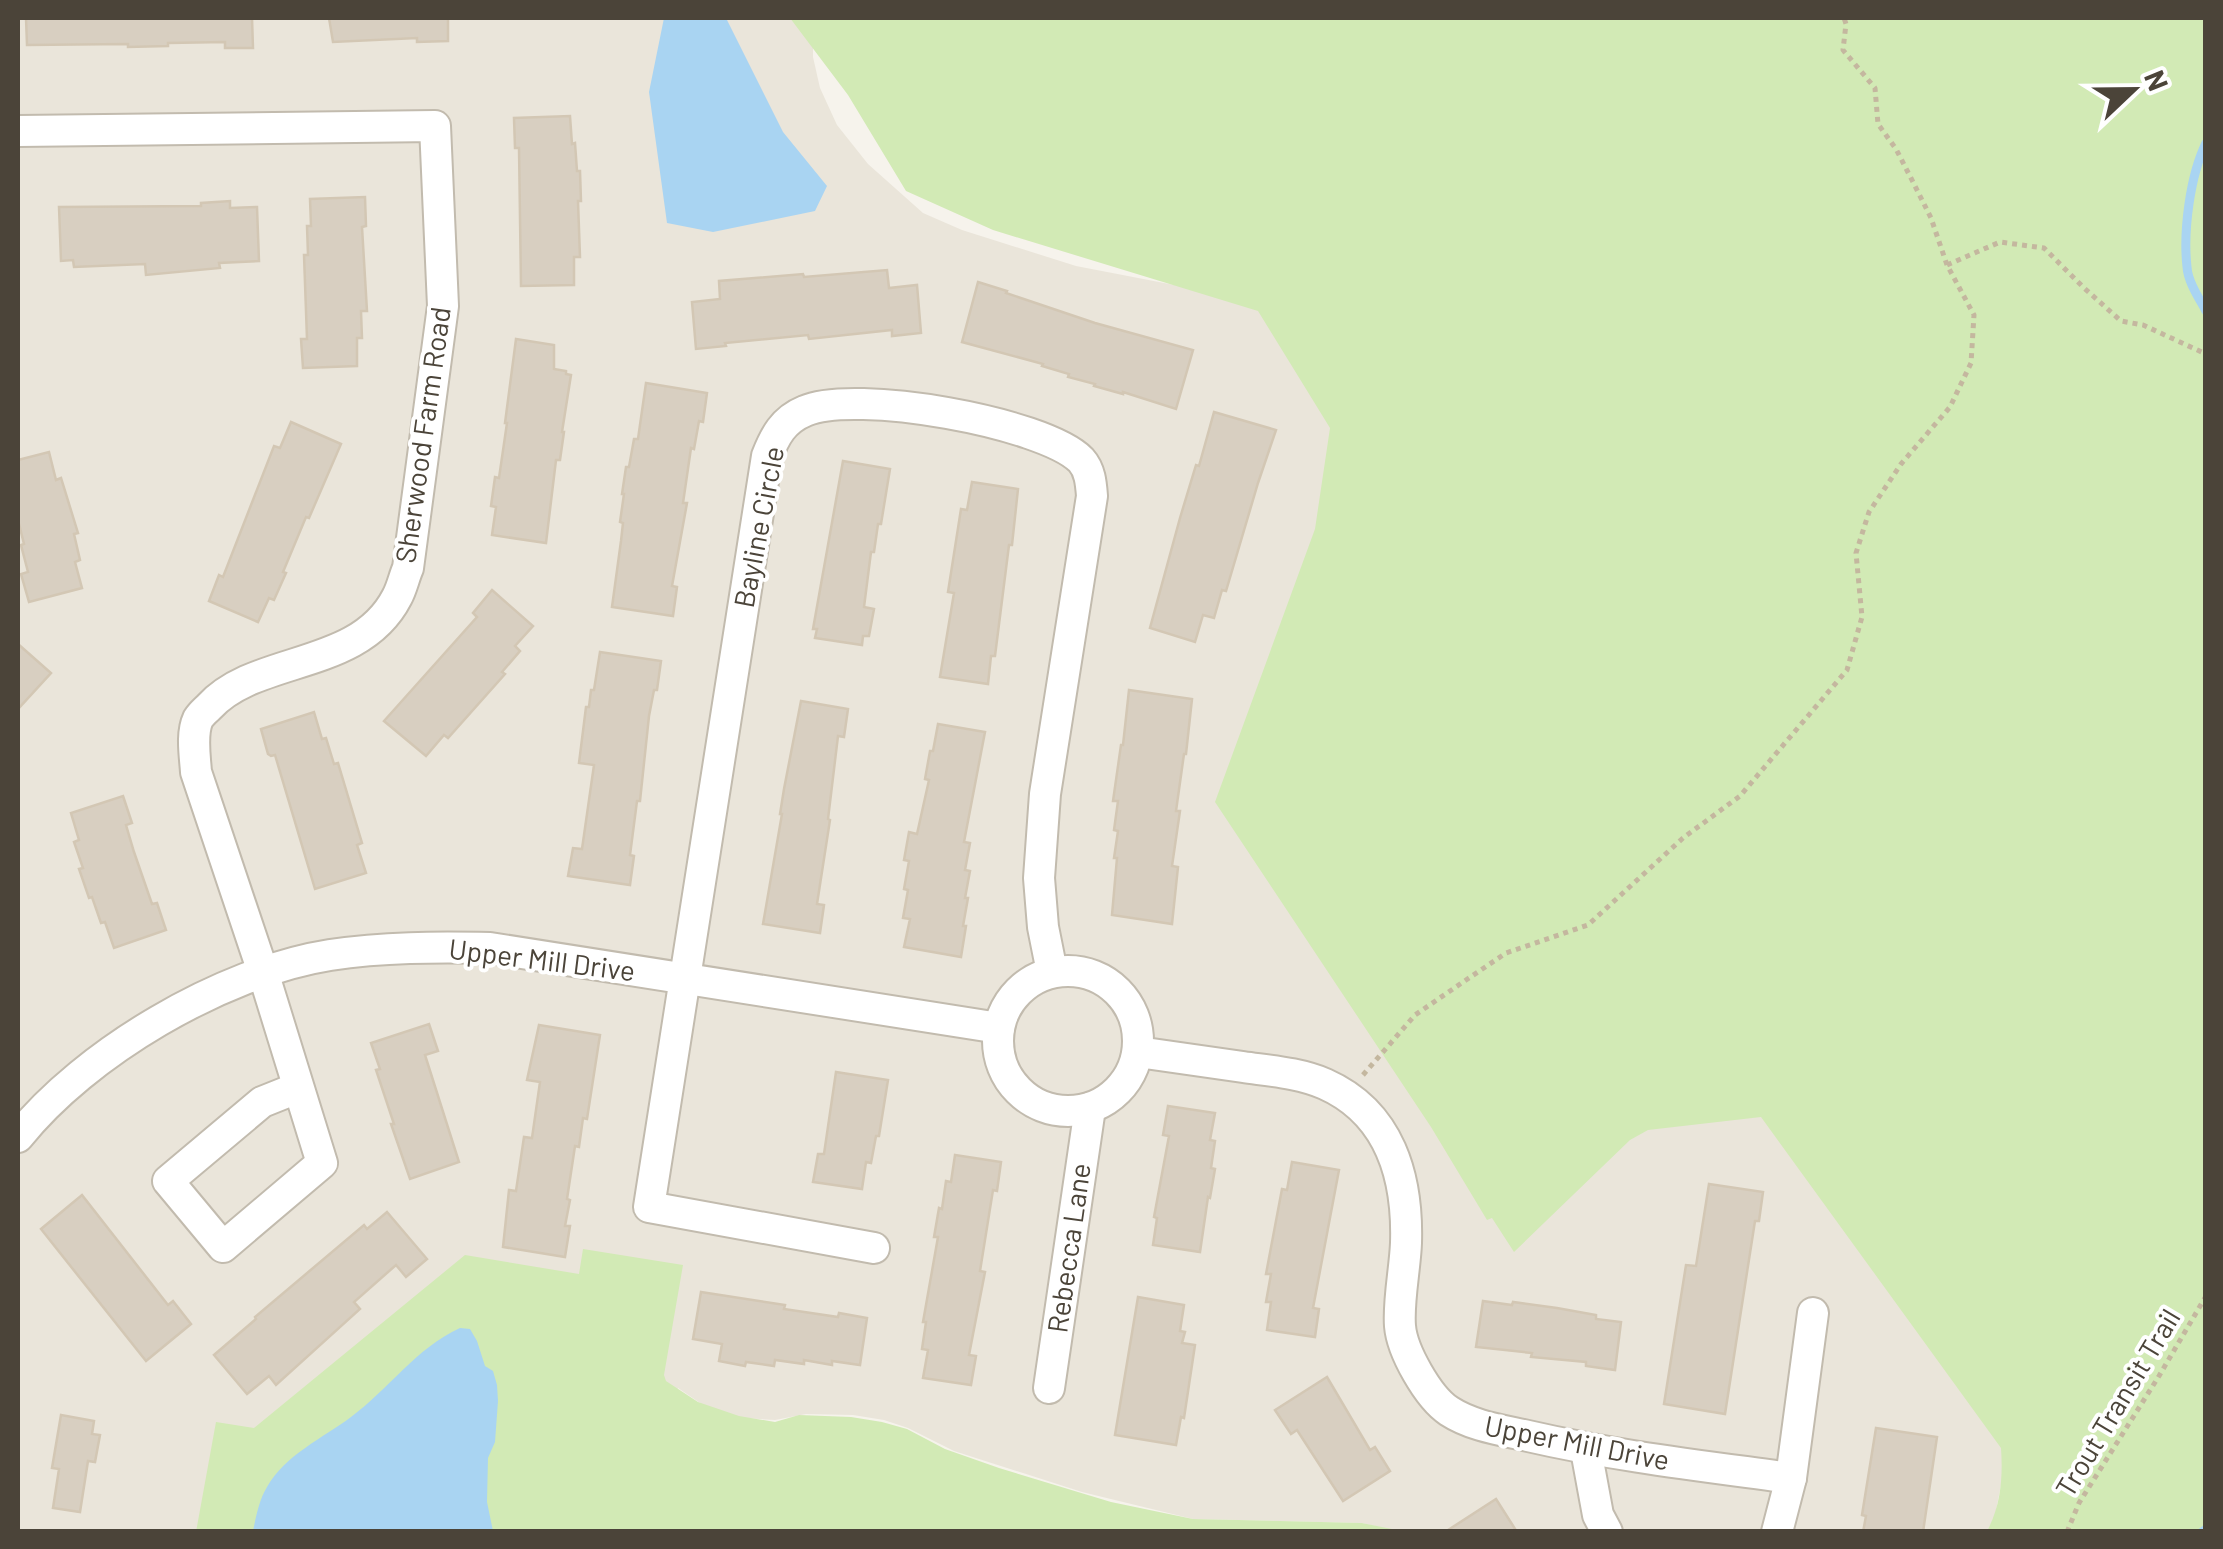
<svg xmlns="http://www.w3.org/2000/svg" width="2223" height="1549" viewBox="0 0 2223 1549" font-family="Barlow,sans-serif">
	<rect width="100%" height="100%" fill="#f6f3ec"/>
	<polygon fill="#eae5da" points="18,18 813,18 813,57 820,88 837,125 868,164 923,213 962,230 1076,266 1190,288 1251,293 1728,1046 2008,1448 1995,1516 1987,1531 1402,1532 1362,1523 1193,1519 1082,1492 954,1451 908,1428 884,1420 853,1415 806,1414 775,1420 742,1418 703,1405 678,1388 647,1531 18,1531"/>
	<g fill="#d2eab5">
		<path d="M790,18H2205V1531H1987C2001,1505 2003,1477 2001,1448L1761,1117L1648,1130L1630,1140L1514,1252L1492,1218L1487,1220L1431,1127L1215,802L1315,529L1330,428L1258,311L993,230L906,191L848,95Z"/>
		<polygon points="583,1249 683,1265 664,1375 666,1381 698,1402 739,1416 775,1422 799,1415 851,1417 882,1422 907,1429 945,1449 999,1468 1111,1502 1193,1519 1362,1523 1402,1531 196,1532 216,1422 254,1428 465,1255 579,1274"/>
	</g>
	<g fill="#a9d4f2">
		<polygon points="664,18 726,18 783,132 827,186 815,211 713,232 667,223 649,92"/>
		<path d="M460,1328L470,1329L477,1341L485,1366L493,1371L497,1385L498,1401L495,1442L488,1458L487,1502L493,1531H253C256,1517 259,1500 267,1487C285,1455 323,1438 351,1417C389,1389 416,1348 460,1328Z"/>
	</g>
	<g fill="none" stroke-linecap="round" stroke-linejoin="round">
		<g stroke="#a9d4f2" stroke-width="9">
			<path d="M2206,143C2190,176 2183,231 2187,267C2188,282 2199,298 2206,311"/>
			<polyline points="2202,1532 2206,1529"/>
		</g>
	</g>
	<g fill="#d8cfc1" stroke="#d3c7b4" stroke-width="2.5">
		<polygon points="26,18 252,18 253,48 225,48 225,42 168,43 168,46 128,47 128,44 27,45"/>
		<polygon points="329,18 448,18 448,41 417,42 417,38 333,42"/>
		<polygon points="570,116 572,144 575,143 577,171 580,171 581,201 578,201 580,257 574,257 574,285 521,286 519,148 515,148 514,118"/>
		<polygon points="365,197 366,226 362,227 367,311 361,311 362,338 357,338 357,366 303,368 301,339 307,339 304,255 308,255 307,226 311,226 310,199"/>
		<polygon points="230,201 230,208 257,207 259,261 219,263 220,268 146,275 145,264 74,267 73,260 61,261 59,207 201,206 201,203"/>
		<polygon points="887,270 889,288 917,285 921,333 892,336 892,330 809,339 808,335 725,343 726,346 696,349 692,302 720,299 719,281 803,274 804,277"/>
		<polygon points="978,282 1007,291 1006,293 1095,323 1193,350 1176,409 1123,392 1123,394 1094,386 1095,384 1068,377 1069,374 1042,366 1043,364 962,342"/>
		<polygon points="516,339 554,345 554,369 566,371 566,374 571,375 562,432 564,432 560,460 556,460 546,543 492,535 496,507 491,506 495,477 499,478 507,423 505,423"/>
		<polygon points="646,383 707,393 703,422 699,421 694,449 691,448 683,503 687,503 672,586 677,587 673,616 612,607 621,541 623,523 620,522 624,494 622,494 626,467 629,467 634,439 638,439"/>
		<polygon points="1214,412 1276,430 1258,483 1226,591 1222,590 1214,618 1203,615 1195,642 1150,628 1180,518 1196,465 1199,466"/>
		<polygon points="291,422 341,444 309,518 306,517 283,572 286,573 274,600 269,598 258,622 209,601 219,575 223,577 274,446 280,448"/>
		<polygon points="49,452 56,480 61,478 78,533 74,534 80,560 75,562 82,588 29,602 21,574 28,572 21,545 24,544 18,520 18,460"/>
		<polygon points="843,461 890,469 881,524 878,524 874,552 871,552 864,607 874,609 869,636 863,636 862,645 815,638 817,629 813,629"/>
		<polygon points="972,482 1018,489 1012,545 1009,545 995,656 991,656 988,684 940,677 954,593 948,592 961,509 967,510"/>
		<polygon points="492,590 533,626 515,646 520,651 502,672 505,674 448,738 444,735 426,756 384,721 477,617 473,613"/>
		<polygon points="18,644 51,673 18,709"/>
		<polygon points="600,652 661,661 657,690 654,690 649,716 640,801 637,801 630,855 634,856 630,885 568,876 573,848 582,849 594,765 579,763 586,707 589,707 591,690 594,690"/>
		<polygon points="1129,690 1192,699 1186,754 1184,754 1176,811 1180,811 1172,866 1178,867 1172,924 1112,915 1117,858 1114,858 1118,831 1114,830 1118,801 1113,801 1121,745 1123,745"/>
		<polygon points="801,701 848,709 844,737 838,736 828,819 830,820 817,904 824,905 820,933 763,924 782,814 780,814 784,789"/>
		<polygon points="314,712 322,739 326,738 334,764 338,763 362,843 357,845 366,873 315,889 275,755 271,756 268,754 261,729"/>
		<polygon points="938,724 985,732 964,842 970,843 965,870 970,871 965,898 968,898 963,926 966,926 961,957 904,947 910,919 903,918 908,890 904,889 909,861 904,860 909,832 917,834 929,780 925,779 930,751 933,751"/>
		<polygon points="123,796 132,823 126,825 134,852 152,904 157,903 166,930 114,948 105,922 101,923 92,897 89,898 79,869 83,868 74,842 79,840 71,813"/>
		<polygon points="429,1024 438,1051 425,1055 459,1162 410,1179 391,1124 394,1124 376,1070 380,1069 371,1043"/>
		<polygon points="539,1025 600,1035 587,1119 583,1118 579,1147 575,1146 567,1199 570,1200 565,1226 570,1226 565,1257 503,1247 509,1190 516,1191 524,1137 532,1138 540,1082 527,1080"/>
		<polygon points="836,1072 888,1080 879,1136 876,1136 871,1163 866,1162 862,1189 813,1182 818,1154 824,1154"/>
		<polygon points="1168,1106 1215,1113 1210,1140 1215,1141 1211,1168 1215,1169 1210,1198 1208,1197 1200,1252 1153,1245 1157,1218 1154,1217 1169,1136 1163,1135"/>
		<polygon points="955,1155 1001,1162 997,1191 993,1190 980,1271 985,1272 969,1355 976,1356 971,1385 923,1378 928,1350 922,1349 926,1322 923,1322 938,1237 934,1237 939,1208 942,1209 946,1181 951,1182"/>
		<polygon points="1292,1162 1339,1170 1313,1308 1319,1309 1315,1337 1267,1330 1271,1302 1266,1302 1271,1274 1266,1274 1282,1189 1287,1190"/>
		<polygon points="1709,1184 1763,1192 1759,1221 1755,1221 1725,1414 1664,1404 1686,1265 1696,1266"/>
		<polygon points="82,1195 168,1305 173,1301 191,1324 146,1361 41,1229"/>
		<polygon points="387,1212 427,1259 406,1277 396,1265 354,1302 360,1309 276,1385 269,1376 247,1394 214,1355 256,1319 255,1317 364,1225 367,1229"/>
		<polygon points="701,1292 785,1305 784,1309 838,1317 839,1313 867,1318 860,1365 832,1361 832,1365 804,1360 804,1364 775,1360 774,1366 746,1362 745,1366 719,1361 722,1344 693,1339"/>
		<polygon points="1138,1297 1184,1305 1180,1331 1185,1332 1182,1343 1195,1345 1184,1418 1181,1417 1176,1445 1115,1435"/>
		<polygon points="1483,1301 1512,1305 1513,1302 1557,1308 1596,1315 1596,1319 1621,1322 1615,1370 1586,1366 1586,1362 1531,1357 1532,1353 1476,1347"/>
		<polygon points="1327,1377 1370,1450 1375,1447 1390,1471 1343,1501 1297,1430 1291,1434 1275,1410"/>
		<polygon points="61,1415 94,1421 92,1434 100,1435 95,1462 88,1461 80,1512 53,1508 59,1469 52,1468"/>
		<polygon points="1876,1428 1937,1437 1923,1532 1863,1532 1866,1516 1862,1515"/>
		<polygon points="1496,1499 1517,1532 1445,1532"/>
	</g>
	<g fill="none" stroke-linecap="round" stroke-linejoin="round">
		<defs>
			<g id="street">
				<path d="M18,131L435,126L443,306L408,568C404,577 402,588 397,597C359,671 256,655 209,707C205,711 201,714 198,719C191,734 195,756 196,772L263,972L322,1163L223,1247L168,1181L262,1102L297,1088"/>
				<circle cx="1068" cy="1041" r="70"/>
				<path d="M1138,1052C1173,1057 1208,1062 1243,1067C1271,1071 1300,1073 1325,1084C1390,1113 1408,1177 1406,1243C1405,1269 1398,1301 1400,1326C1402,1351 1428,1397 1449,1411C1472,1426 1501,1430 1528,1436C1615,1456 1703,1466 1791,1478"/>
				<path d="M18,1137C85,1053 222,972 330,955C384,947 435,947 490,948L999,1028"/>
				<path d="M874,1248L649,1207L767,456C775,436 783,420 805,411C854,389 1043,422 1081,460C1090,470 1091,483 1092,496L1045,794L1039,878L1043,927L1052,972"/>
				<polyline points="1049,1388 1090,1108"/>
				<polyline points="1586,1450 1598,1515 1607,1532"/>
				<polyline points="1777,1532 1791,1478 1813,1313"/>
			</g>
		</defs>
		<use href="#street" stroke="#c2bbae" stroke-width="34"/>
		<g stroke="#c4b79f" stroke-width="5" stroke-dasharray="5 5" stroke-linecap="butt">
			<polyline points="1947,265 2000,242 2044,248 2083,287 2121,321 2143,325 2206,354"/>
			<polyline points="1363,1075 1415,1015 1466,980 1506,953 1588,925 1683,838 1740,796 1847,670 1862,617 1856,553 1869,512 1901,464 1950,407 1971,363 1974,315 1947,265 1931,218 1914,184 1896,149 1878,124 1875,88 1843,50 1846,24 1844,18"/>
			<polyline points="2067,1532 2079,1503 2159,1376 2206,1296"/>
		</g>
		<use href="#street" stroke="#fff" stroke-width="30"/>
	</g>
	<g text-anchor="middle" stroke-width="8" stroke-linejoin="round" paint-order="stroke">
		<g font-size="28" fill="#4b4439" stroke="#fff">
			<text transform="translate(423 435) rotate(-82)" y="10">Sherwood Farm Road</text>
			<text transform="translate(759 527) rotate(-79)" y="10">Bayline Circle</text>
			<text transform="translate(542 960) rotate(7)" y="10">Upper Mill Drive</text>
			<text transform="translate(1069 1248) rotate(-82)" y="10">Rebecca Lane</text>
			<text transform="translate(2118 1403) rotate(-59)" y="10">Trout Transit Trail</text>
			<text transform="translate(1577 1443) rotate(11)" y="10">Upper Mill Drive</text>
		</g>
	</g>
	<rect width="2223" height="1549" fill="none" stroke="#4b4439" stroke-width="40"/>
	<g transform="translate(2133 90) rotate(68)" stroke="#ffffff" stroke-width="8" paint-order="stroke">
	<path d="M0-8L18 38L0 25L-18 38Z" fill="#4b4439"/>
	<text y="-15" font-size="28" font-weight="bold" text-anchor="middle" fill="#4b4439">N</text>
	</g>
</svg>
